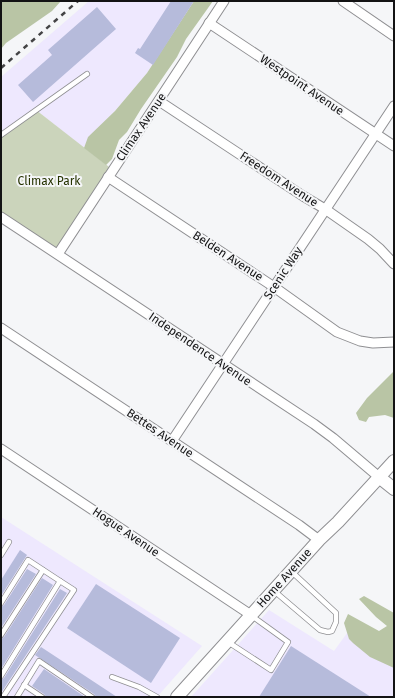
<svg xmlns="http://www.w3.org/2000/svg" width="395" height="698" viewBox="0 0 395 698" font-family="'Fira Sans',sans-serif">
	<rect width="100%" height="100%" fill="#f5f6f8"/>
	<g fill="#eee8fe">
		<polygon points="89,1 194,1 147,73 115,111 89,137 84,148 36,110 1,135 1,77"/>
		<polygon points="1,517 202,646 157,697 1,697"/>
		<polygon points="269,610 334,651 350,629 394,657 394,697 191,697"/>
	</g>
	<polygon fill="#cbd4bb" points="36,110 113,170 58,254 1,216 1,135"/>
	<g fill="#b9c5a5">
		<polygon points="1,1 61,1 52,11 6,43 1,49"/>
		<polygon points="194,1 213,1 186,39 177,57 141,109 127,132 119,140 112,159 106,165 84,148 88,137 115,111 147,73"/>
		<polygon points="394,371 394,418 385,415 369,417 366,422 359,420 356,413 367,398"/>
		<polygon points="364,596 394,613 394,668 370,657 353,643 349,639 344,623 348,614 379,631 387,626 376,617 359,599"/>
	</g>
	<g fill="#b6bbdb">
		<polygon points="171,1 194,1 153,65 135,53 138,48 140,49"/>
		<polygon points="97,7 116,29 33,102 18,85 52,55 48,50"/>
		<polygon points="20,550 27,555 1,596 1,580"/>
		<polygon points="27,569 36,574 1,628 1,607 4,605"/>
		<polygon points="42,578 53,585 1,669 1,639 4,637"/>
		<polygon points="96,584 180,638 151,683 67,628"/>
		<polygon points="60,589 67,593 1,693 1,680 4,678"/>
		<polygon points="291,646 371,697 259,697"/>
		<polygon points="41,647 117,697 96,697 94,694 35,655"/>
		<polygon points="44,669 85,697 46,697 44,694 32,686"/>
	</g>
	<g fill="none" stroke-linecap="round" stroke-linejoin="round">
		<defs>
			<g id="lane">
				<polyline points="1,135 87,74"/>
				<polyline points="1,555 9,542"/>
				<polyline points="273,590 320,630 328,632 332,631 336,622 336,613 292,572"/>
				<polyline points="1,603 28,560 60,581 1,676"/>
				<polyline points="1,635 43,570"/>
				<polyline points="228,642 271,670 288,642 252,616"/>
				<polyline points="112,677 139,687 157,697"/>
				<polyline points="24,685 42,697"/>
				<polyline points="3,697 74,590 60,581"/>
				<polyline points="17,697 39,661 92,697"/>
			</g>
			<g id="street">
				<polyline points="343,1 394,36"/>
				<polyline points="209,23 394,146"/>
				<polyline points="159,101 303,196 325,209 368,239 380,249 394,264"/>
				<polyline points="108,177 274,287 337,332 360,341 373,343 394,342"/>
				<polyline points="1,217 314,424 333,438 379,477"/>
				<polyline points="58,254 224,1"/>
				<polyline points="1,328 299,525 319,540"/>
				<polyline points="172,441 394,106"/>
				<polyline points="1,449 251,615"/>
			</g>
			<g id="secondary">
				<polyline points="379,477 394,489"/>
				<polyline points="177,697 319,540 338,522 394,461"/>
			</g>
		</defs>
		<use href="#lane" stroke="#8f8f92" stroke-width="6"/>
		<use href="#street" stroke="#8f8f92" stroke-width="11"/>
		<use href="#secondary" stroke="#8f8f92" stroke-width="14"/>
		<use href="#lane" stroke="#fff" stroke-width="4.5"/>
		<use href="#street" stroke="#fff" stroke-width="9"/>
		<use href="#secondary" stroke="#fff" stroke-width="12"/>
		<polyline stroke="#444445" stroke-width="2.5" stroke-dasharray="5 5" stroke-linecap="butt" points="1,68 78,1"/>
	</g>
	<g text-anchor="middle" stroke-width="4" stroke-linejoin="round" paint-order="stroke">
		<g font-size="12" fill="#131314" stroke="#f5f6f8">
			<text transform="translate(302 85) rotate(34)" y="4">Westpoint Avenue</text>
			<text transform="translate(141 127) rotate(-56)" y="4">Climax Avenue</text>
			<text transform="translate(279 179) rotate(33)" y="4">Freedom Avenue</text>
			<text transform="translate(228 256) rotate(33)" y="4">Belden Avenue</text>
			<text transform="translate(283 273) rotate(-57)" y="4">Scenic Way</text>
			<text transform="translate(200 349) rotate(34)" y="4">Independence Avenue</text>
			<text transform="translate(160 433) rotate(34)" y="4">Bettes Avenue</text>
			<text transform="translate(126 532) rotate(34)" y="4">Hogue Avenue</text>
			<text transform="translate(284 578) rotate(-48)" y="4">Home Avenue</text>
		</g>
		<g font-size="12" fill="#263300" stroke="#f5f6f8">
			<text x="49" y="185">Climax Park</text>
		</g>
	</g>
	<rect width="395" height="698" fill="none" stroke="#131314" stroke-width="4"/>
</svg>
